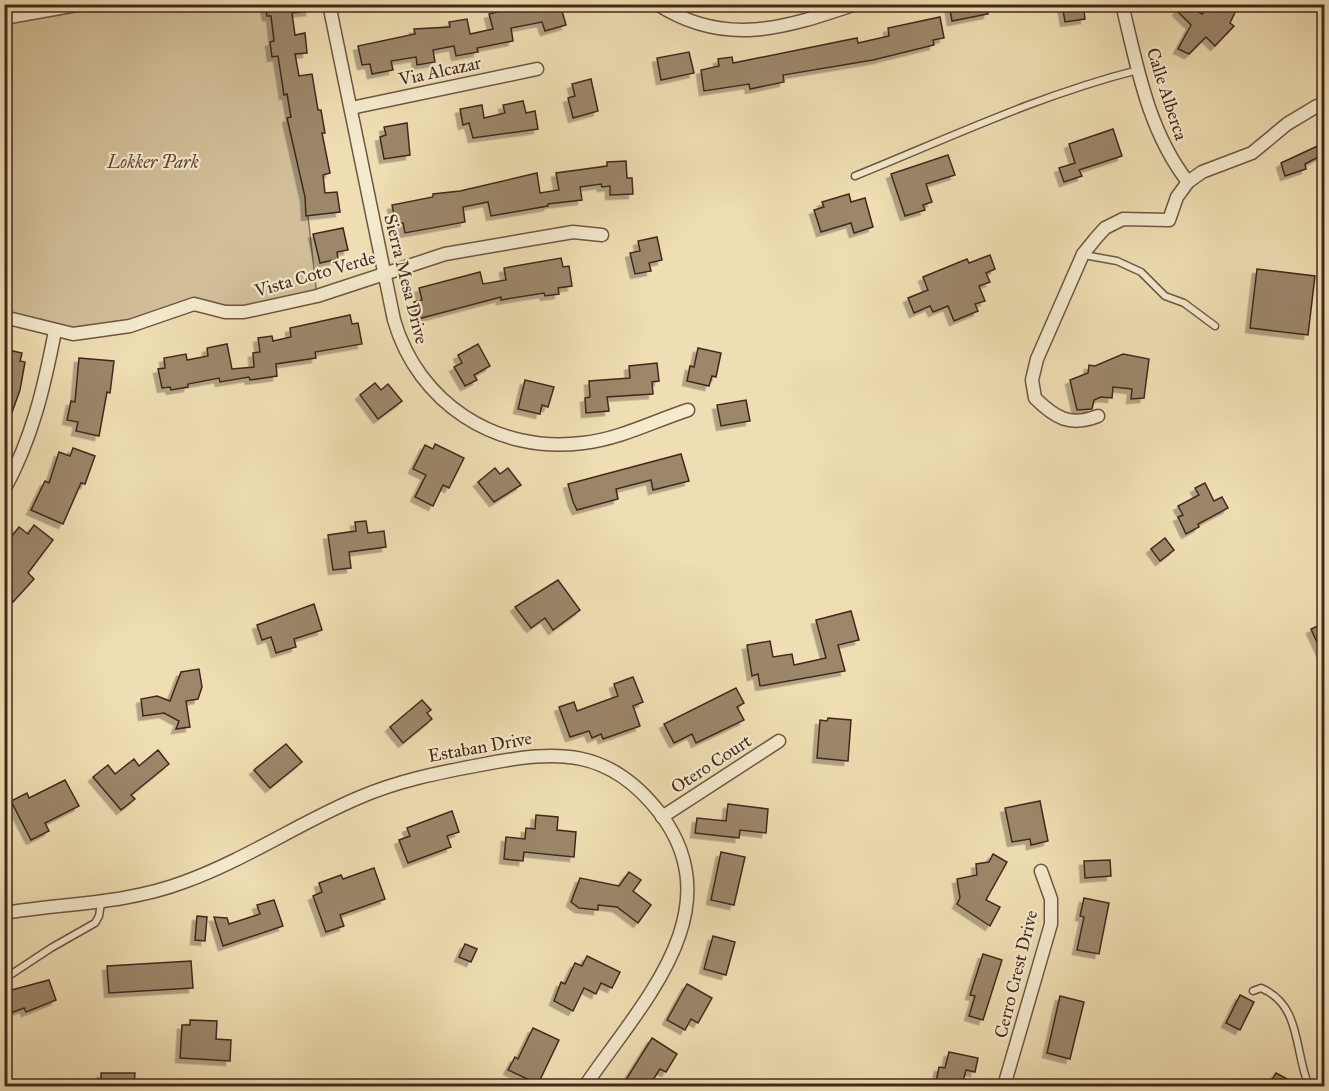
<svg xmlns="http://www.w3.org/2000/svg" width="1329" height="1091" viewBox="0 0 1329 1091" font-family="'IM FELL Great Primer',serif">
	<defs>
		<filter id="shadow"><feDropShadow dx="-4.5" dy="4.5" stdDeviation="0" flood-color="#0004"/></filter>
	</defs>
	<rect width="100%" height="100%" fill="#efdeb3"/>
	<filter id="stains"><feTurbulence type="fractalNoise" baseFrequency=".00333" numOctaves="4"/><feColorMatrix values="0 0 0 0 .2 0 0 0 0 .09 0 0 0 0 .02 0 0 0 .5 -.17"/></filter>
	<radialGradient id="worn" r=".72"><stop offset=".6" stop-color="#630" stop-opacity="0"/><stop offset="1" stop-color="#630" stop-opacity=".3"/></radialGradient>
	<polygon fill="#d2bf99" stroke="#8a745a" stroke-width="1.5" points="82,5 284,5 317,296 244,312 194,304 97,332 5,317 5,18"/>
	<g fill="#9c876b" stroke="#43281c" stroke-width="1.5" filter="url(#shadow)">
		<polygon points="265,4 310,4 310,11 292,13 295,35 305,33 307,53 295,54 299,76 312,74 318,110 321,110 325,133 322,133 330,173 323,175 325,193 337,192 340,212 306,216 305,197 287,118 291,117 287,94 284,95 278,56 272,57 270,42 274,41 271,16 267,16"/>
		<polygon points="529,4 560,4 566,25 545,31 542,22 511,28 513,41 477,48 478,52 456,56 454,46 433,50 435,62 417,65 416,57 391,61 393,70 372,74 370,64 362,65 358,46 415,34 414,29 450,27 449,22 467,19 470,34 493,29 489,14"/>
		<polygon points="949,4 986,4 988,14 952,21"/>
		<polygon points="1062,4 1083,4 1085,19 1065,22"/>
		<polygon points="1184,4 1202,14 1211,4 1217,8 1221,4 1239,4 1230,23 1234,26 1215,46 1206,37 1189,54 1178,49 1191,25 1177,11"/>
		<polygon points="940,17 944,38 933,40 934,45 873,60 783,75 784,82 750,89 749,84 704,91 701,70 719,66 718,59 732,57 733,63 857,38 858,43 889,36 888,28"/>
		<polygon points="689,52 694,73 661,80 657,58"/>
		<polygon points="591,79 598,111 573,118 568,98 575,96 572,84"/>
		<polygon points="523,101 526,113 535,111 538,129 473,138 469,123 463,125 460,109 482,105 484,118 505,113 503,105"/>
		<polygon points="407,123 410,155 384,159 380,137 386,135 384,127"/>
		<polygon points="1113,129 1122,156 1079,170 1082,176 1064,182 1059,168 1075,163 1069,144"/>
		<polygon points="1324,143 1324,154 1305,164 1306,169 1285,176 1281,163"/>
		<polygon points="948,155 955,175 926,184 932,202 923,205 925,210 905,216 891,174"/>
		<polygon points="626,161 627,178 632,178 633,194 610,195 610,186 602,187 601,184 580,187 582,200 548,204 548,206 491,216 488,202 463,207 465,222 405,233 403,223 396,224 392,205 433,197 433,194 460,191 537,173 540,193 559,190 556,173 607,166 607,162"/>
		<polygon points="849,194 851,202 865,198 873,227 854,233 851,223 821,232 814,210 824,207 822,202"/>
		<polygon points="343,228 348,250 337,252 338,259 320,263 313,234"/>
		<polygon points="657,237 662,260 649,263 651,271 635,274 630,253 640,251 638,241"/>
		<polygon points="990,255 995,269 986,273 990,282 979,286 985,301 975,304 978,311 954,321 948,306 933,312 930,306 914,313 908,298 928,290 923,277 967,259 969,263"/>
		<polygon points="561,258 563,267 569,266 572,286 558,288 559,294 545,296 544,293 501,300 501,297 418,319 414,302 422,300 419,288 480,272 483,284 506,280 504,268"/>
		<polygon points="1257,269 1315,276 1308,335 1250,328"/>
		<polygon points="350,315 352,324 358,323 362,344 315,352 316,358 276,364 277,376 250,380 249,377 220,382 219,378 188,384 188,387 171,390 170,387 162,388 158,369 165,368 164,358 186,354 187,360 208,356 207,348 227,344 232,369 254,367 253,353 260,352 258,338 272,336 273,341 291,337 290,328"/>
		<polygon points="478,344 490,366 474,375 477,380 465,386 454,367 462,363 458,355"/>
		<polygon points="698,348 721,353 716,377 712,376 709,386 687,381 690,366 694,367"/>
		<polygon points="4,349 22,353 20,361 25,362 20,390 6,429"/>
		<polygon points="1123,354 1149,359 1144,398 1131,399 1132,389 1113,387 1112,398 1101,397 1094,400 1092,409 1077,410 1070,380 1088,373 1089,365 1095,366"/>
		<polygon points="79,358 114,361 110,393 107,392 99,436 76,431 78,422 67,420 71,401 75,402"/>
		<polygon points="657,363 659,381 652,382 653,394 607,397 609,411 586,413 585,398 590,397 589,381 630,378 629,366"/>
		<polygon points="525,380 554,387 548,407 542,405 540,414 518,409"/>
		<polygon points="375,383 381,390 388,384 402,401 378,419 360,395"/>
		<polygon points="746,400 750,421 721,426 717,405"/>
		<polygon points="435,444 464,458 449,488 443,485 433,506 415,497 426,475 413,469 425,445 433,449"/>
		<polygon points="73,448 95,456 85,484 81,483 63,524 31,510 45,481 49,483 59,452 70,456"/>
		<polygon points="681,454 689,481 653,490 651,480 616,489 618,499 577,510 573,502 568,484"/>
		<polygon points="495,468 500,474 508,468 521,485 494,502 478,482"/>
		<polygon points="1205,483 1214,501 1222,497 1228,508 1198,524 1199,527 1186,534 1178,517 1183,515 1178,506 1199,495 1195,488"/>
		<polygon points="366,521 368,533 384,531 386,547 349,552 351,568 333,570 328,535 356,531 355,522"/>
		<polygon points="34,525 53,540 28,573 34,579 13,602 4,594 4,546 19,527 28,534"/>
		<polygon points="1165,538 1174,550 1160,561 1151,549"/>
		<polygon points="558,580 580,610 553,630 545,618 531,628 515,607"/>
		<polygon points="314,604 322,630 294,639 296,647 276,653 271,637 262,640 257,625"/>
		<polygon points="851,611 859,640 838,645 845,671 760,686 758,674 752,676 747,645 770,641 773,657 792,654 794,665 826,658 816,620"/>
		<polygon points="1324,623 1324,658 1311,629"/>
		<polygon points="199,669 202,687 198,699 186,701 190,727 176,729 179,721 164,713 143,716 141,699 157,696 170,701 181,672"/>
		<polygon points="633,677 643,702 633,706 640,726 603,739 601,734 592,738 589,731 570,737 559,707 574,702 577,711 618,696 614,684"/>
		<polygon points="736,688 744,703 737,707 744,720 696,743 692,734 674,743 664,724"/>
		<polygon points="422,700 431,710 427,713 432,719 403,743 390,727"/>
		<polygon points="828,718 851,720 848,761 817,758 820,720 827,721"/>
		<polygon points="286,744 302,762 270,788 254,770"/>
		<polygon points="158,750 169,764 131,795 135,799 121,810 93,777 108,765 115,774 134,759 139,766"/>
		<polygon points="65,780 79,806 45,823 49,831 31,840 11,801 27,793 29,798"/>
		<polygon points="1040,801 1048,841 1031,845 1030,839 1012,842 1005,808"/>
		<polygon points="728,804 768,809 766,833 740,830 739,838 695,833 697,818 726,821"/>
		<polygon points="452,811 459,832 447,836 451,847 408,863 399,840 410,836 407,828"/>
		<polygon points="536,815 558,817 557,830 576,832 574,857 524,852 523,861 504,859 506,837 525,839 526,828 535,829"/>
		<polygon points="721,852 745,857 734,905 711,900"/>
		<polygon points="993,854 1007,862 986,900 1000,907 990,926 957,904 960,898 957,879 977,875 976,864 989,862"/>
		<polygon points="1110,860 1111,876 1085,878 1084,861"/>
		<polygon points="374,868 385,899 340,915 344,926 326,932 313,896 322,892 319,883 341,875 343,879"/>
		<polygon points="629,872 641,880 633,891 651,905 638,923 617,907 598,905 598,910 579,908 571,902 580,878 619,886"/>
		<polygon points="1084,898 1109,903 1099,954 1077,950 1084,917 1080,916"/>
		<polygon points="274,900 283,926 223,946 214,917 227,918 229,924 260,914 257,905"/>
		<polygon points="197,916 207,917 205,941 195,940"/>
		<polygon points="713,936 735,942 726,975 704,969"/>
		<polygon points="465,944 477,949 471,962 459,957"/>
		<polygon points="983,954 1002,960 983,1020 969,1016 975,996 970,995"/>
		<polygon points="587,956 620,972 612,988 601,983 596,994 584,988 573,1011 554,1001 561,982 565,984 575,963 582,966"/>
		<polygon points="191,961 193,988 109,993 107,966"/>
		<polygon points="49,980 56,1000 26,1012 24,1008 11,1013 4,992"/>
		<polygon points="687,984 712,998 698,1023 691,1019 685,1030 667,1020"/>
		<polygon points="1240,995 1254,1002 1240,1030 1226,1023"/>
		<polygon points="1060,996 1084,1002 1070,1059 1047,1053"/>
		<polygon points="190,1020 217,1021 216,1039 231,1040 230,1061 180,1058 182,1025 190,1025"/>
		<polygon points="533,1028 559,1040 538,1084 508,1070 515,1057 518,1059"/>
		<polygon points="652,1038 677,1054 666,1072 660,1069 649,1086 622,1086"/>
		<polygon points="949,1052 978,1058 975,1072 966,1070 962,1086 935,1086 939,1067 945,1068"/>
		<polygon points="101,1073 135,1073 134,1086 101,1086"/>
		<polygon points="1276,1073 1300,1086 1268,1086"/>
	</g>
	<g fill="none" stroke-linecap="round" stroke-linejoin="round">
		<defs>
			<g id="service">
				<path d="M855,176C949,138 1039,95 1138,70"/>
				<polyline points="1084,255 1117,261 1141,272 1165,296 1184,303 1215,326"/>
				<polyline points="4,979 51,948 95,923 99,916 101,903"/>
				<path d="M1253,991L1261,988C1302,1005 1294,1052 1309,1086"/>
			</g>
			<g id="minor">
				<path d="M329,4L394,320C418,403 496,454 583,443C620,439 654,421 688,410"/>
				<path d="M657,4C725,48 785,28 856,4"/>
				<path d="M1122,4C1137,66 1148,131 1188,182"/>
				<polyline points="4,18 82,4"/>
				<polyline points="351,108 537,69"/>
				<polyline points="4,317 73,334 130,326 194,304 225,312 244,312 317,296 445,254 573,232 602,235"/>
				<path d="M1098,416C1070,427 1055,418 1035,398L1032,380L1037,359L1083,254L1096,238L1105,228L1123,219L1169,220L1177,197L1188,182L1202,172L1252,153L1287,124L1317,106"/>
				<path d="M4,490C32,439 44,388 55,331"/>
				<polyline points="662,817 779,741"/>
				<path d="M4,913C65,903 126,904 184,882C245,860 299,823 358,798C399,780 442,772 485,764C558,750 609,748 659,812C736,911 638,1007 585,1086"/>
				<polyline points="1004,1086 1051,924 1051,899 1041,871"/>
			</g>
		</defs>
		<use href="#service" stroke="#6e5642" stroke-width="9"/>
		<use href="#minor" stroke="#6e5642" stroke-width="15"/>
		<use href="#service" stroke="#f5eace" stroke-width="6"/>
		<use href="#minor" stroke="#f5eace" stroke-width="12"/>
	</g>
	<g text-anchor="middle" stroke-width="4.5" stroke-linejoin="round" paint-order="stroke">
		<g font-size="18" fill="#43281c" stroke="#f5eace">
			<text transform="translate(440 71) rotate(-12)" y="6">Via Alcazar</text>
			<text transform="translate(1167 94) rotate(72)" y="6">Calle Alberca</text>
			<text transform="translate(315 274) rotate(-16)" y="6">Vista Coto Verde</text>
			<text transform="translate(406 279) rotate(76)" y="6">Sierra Mesa Drive</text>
			<text transform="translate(480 747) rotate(-10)" y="6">Estaban Drive</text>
			<text transform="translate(711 764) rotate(-33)" y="6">Otero Court</text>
			<text transform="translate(1016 974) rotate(-76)" y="6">Cerro Crest Drive</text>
		</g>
		<g font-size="18" font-style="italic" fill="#604635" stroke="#f5eace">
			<text x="153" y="168">Lokker Park</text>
		</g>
	</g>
	<rect width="1329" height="1091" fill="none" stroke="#efdeb3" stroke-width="24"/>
	<rect x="6" y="6" width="1317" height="1079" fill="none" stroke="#43281c" stroke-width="3"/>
	<rect x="12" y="12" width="1305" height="1067" fill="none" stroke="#43281c" stroke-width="1.5"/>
	<rect width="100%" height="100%" filter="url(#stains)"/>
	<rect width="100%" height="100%" fill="url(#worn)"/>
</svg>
